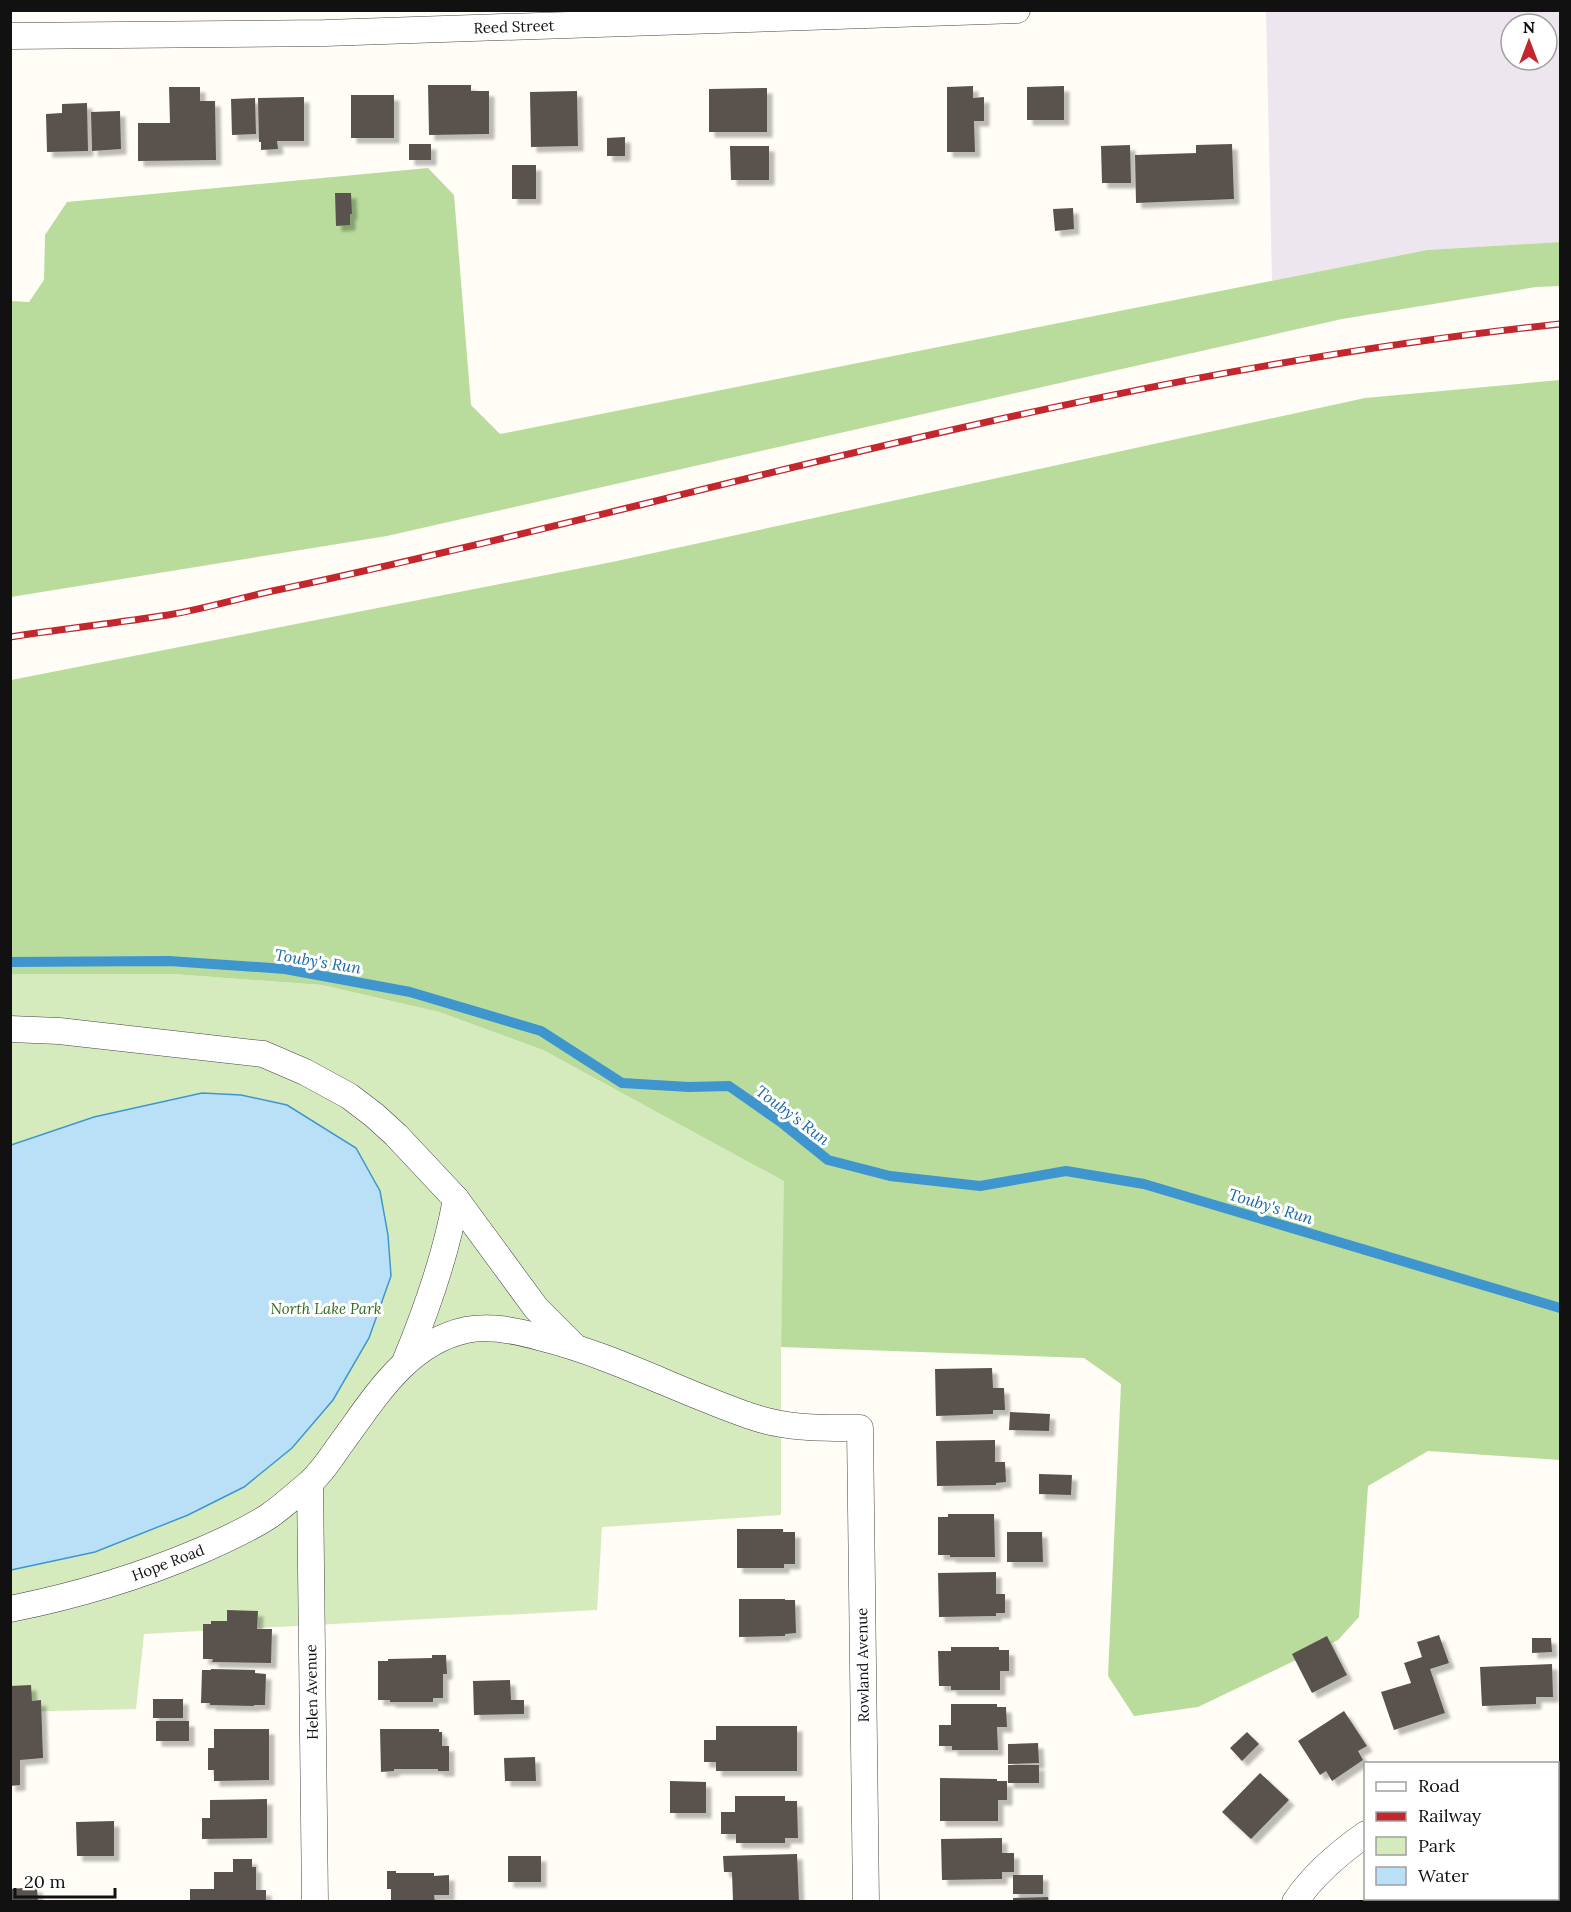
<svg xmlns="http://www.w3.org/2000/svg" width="1571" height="1912" viewBox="0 0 1571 1912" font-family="Lora,serif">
	<defs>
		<filter id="shadow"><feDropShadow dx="5.5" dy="5.5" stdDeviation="1.5" flood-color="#0004"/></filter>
	</defs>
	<rect width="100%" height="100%" fill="#fffdf5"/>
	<path fill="#eee6ef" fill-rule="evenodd" d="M1292,10L1560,11V242L1427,250L1272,281L1266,12ZM1511,24H1547V60H1511Z"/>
	<polygon fill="#d5ebbd" points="10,974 173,974 322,985 439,1012 543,1050 785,1181 781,1347 781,1515 602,1527 597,1610 144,1634 136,1709 11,1712"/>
	<g fill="#b9dc9c">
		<polygon points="428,168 454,195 471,405 500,434 1427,250 1560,242 1560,286 1536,287 1342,319 387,536 11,597 11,301 29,302 44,280 45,235 67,202"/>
		<polygon points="1560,380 1560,1460 1428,1451 1368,1486 1359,1617 1338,1640 1198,1707 1134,1716 1108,1676 1121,1384 1084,1358 781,1347 784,1181 543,1050 439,1012 322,985 173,974 11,974 11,680 612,562 1365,398"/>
	</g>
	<polygon fill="#b9e0f7" stroke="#3f96cf" stroke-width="1.5" points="202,1093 241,1095 287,1105 356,1148 380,1191 388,1235 391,1276 369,1338 333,1400 292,1448 244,1487 188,1515 95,1552 11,1570 11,1145 94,1117"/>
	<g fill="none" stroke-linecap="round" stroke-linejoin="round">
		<polyline stroke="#3f96cf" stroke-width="10" points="10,962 169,961 285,969 410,992 541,1031 622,1083 689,1087 729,1086 782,1123 828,1160 890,1176 980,1186 1066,1171 1144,1184 1560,1308"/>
	</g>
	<g fill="#5a524d" filter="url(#shadow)">
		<polygon points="428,85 471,85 471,91 489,91 489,134 429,135"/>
		<polygon points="973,86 973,98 984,97 984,121 974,121 975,152 947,152 947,87"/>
		<polygon points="1064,86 1064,120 1027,120 1027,87"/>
		<polygon points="169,87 200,87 200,101 215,101 216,160 138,161 138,123 170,123"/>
		<polygon points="767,88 767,132 709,132 709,89"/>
		<polygon points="577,91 578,146 531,147 530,92"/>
		<rect x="351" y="95" width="43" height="43"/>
		<polygon points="304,97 304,141 277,141 278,149 261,150 261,142 259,142 258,98"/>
		<polygon points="255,98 256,134 232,135 231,99"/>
		<polygon points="87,103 88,151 47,152 46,114 62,113 62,104"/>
		<polygon points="120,111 121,149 92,151 91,112"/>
		<polygon points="625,137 625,156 607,156 607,138"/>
		<rect x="409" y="144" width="22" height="16"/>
		<polygon points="1232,144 1234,199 1136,203 1135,155 1196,153 1196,145"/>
		<polygon points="1130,145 1131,183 1102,183 1101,146"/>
		<polygon points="730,146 769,146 769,180 731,180"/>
		<rect x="512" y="165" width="24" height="34"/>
		<polygon points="335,193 351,193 352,214 350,214 350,225 336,226"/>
		<polygon points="1073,208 1074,229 1055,231 1053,209"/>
		<polygon points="992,1368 993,1388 1004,1388 1005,1410 993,1410 993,1414 936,1416 935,1369"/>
		<polygon points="1010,1412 1050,1414 1049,1431 1009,1430"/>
		<polygon points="995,1440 995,1462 1005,1462 1006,1482 996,1483 996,1485 937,1486 936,1441"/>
		<polygon points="1039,1474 1072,1475 1071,1495 1039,1494"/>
		<polygon points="948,1514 994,1514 995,1557 950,1557 950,1555 938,1555 938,1517 948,1517"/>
		<polygon points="737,1529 783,1529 783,1532 795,1532 795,1564 784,1564 784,1568 737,1568"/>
		<polygon points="1007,1532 1042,1532 1043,1562 1007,1562"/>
		<polygon points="996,1572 996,1594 1005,1594 1005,1613 996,1613 996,1616 939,1617 938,1573"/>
		<polygon points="739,1599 785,1599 785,1600 795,1600 796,1633 785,1634 785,1636 739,1637"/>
		<polygon points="227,1610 258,1611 257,1629 272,1629 271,1663 212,1662 213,1659 203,1659 203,1624 211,1624 211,1621 227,1621"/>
		<polygon points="1439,1635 1449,1663 1430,1669 1445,1713 1394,1730 1381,1692 1411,1683 1404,1663 1422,1657 1417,1642"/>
		<polygon points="1327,1636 1347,1675 1312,1693 1292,1654"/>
		<polygon points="1532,1638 1551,1638 1552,1652 1532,1653"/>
		<polygon points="951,1647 999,1647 999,1650 1009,1650 1009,1671 1000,1671 1000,1690 951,1690 951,1686 939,1686 938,1651 951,1651"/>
		<polygon points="432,1655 446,1655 447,1674 443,1674 443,1698 433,1698 433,1702 390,1702 390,1700 378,1700 378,1661 388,1661 388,1659 432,1658"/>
		<polygon points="1552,1664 1553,1697 1536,1697 1536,1704 1482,1706 1480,1667"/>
		<polygon points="211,1669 255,1670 255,1673 266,1674 265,1705 254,1705 254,1706 210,1705 210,1703 201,1703 202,1670 211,1670"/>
		<polygon points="510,1680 511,1700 524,1700 524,1714 474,1715 473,1681"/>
		<polygon points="31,1685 32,1701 41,1700 43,1758 20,1760 20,1785 10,1786 10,1686"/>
		<rect x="153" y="1699" width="30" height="19"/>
		<polygon points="951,1704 997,1704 997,1707 1006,1707 1007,1727 997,1727 998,1750 952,1750 952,1746 939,1746 939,1725 951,1725"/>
		<polygon points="1344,1711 1367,1746 1358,1751 1363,1760 1332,1781 1326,1771 1320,1775 1298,1741"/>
		<rect x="156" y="1721" width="33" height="20"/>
		<polygon points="716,1726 797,1726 797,1771 716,1771 716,1762 704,1762 704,1740 716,1740"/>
		<polygon points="214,1729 269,1729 269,1780 214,1781 214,1770 208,1770 208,1748 214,1748"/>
		<polygon points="380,1729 439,1729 439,1732 442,1732 442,1746 449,1746 449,1771 438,1771 438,1769 394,1769 394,1771 381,1772"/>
		<polygon points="1247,1732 1259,1744 1242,1761 1230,1748"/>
		<polygon points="1038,1743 1039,1763 1008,1764 1008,1744"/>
		<polygon points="535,1757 536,1781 505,1781 504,1758"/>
		<rect x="1008" y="1765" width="31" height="18"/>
		<polygon points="1260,1773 1289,1800 1251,1839 1222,1812"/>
		<polygon points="940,1778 997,1779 997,1781 1007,1781 1007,1800 998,1800 998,1821 940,1821"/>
		<polygon points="670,1781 706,1782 706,1813 670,1813"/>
		<polygon points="735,1796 785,1796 785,1801 797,1801 798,1838 785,1838 785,1843 736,1843 736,1834 721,1834 721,1812 735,1812"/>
		<polygon points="267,1799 267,1838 202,1839 202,1818 210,1818 210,1800"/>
		<polygon points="114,1821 114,1856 77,1856 76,1822"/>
		<polygon points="1002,1838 1002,1853 1014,1853 1014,1872 1002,1872 1002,1879 942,1880 941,1839"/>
		<polygon points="797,1854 799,1902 733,1902 732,1872 724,1872 723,1856"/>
		<rect x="508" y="1856" width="33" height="26"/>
		<polygon points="233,1859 252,1859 252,1867 256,1867 256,1890 266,1890 266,1902 190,1902 190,1889 214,1889 214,1872 233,1872"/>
		<polygon points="387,1871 396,1871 396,1873 434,1873 434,1876 449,1875 449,1895 434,1895 435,1902 391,1902 391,1889 387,1889"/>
		<rect x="1013" y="1875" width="30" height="19"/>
		<polygon points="37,1887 38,1902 10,1902 10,1889"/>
		<polygon points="1048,1897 1049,1902 1013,1902 1013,1898"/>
		<polygon points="1393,1898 1451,1898 1454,1902 1389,1902"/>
	</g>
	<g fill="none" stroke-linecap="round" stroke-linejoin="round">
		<defs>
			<g id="street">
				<polyline points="10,36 325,33 1017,10"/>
				<polyline points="10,1029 59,1031 263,1054 305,1072 349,1096 374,1115 396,1135 456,1199 536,1308 574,1346"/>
				<path d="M405,1362C427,1309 446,1256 456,1199"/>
				<polyline points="310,1483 315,1902"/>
				<path d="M10,1609C75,1596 139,1577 200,1551C223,1541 248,1530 269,1516C282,1507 294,1496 306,1486C320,1475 330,1459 340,1445C374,1399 406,1343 466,1330C491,1325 518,1331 542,1338C614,1356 680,1392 750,1416C787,1429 822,1428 860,1428L866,1902"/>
				<polyline points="1558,1777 1560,1777"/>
				<path d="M1295,1902C1313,1875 1340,1852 1366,1834"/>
			</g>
		</defs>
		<use href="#street" stroke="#444" stroke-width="27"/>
		<use href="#street" stroke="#fff" stroke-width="26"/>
		<defs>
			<path id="rail" d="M10,637C63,629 116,623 168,615C205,609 240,598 277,590C401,564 525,533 648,503C949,428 1252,356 1560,324"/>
		</defs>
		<use href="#rail" stroke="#c4262e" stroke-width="7"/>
		<use href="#rail" stroke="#fff" stroke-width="4.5" stroke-dasharray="14" stroke-linecap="butt"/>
	</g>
	<g text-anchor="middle" stroke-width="6" stroke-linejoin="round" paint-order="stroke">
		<g font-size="15" fill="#111" stroke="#fff">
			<text transform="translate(514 27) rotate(-2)" y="5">Reed Street</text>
			<text transform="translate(168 1563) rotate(-21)" y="5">Hope Road</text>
			<text transform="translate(863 1665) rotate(-91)" y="5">Rowland Avenue</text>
			<text transform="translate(312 1692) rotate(-91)" y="5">Helen Avenue</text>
		</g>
		<g font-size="15" font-style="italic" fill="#2f6b1f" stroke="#fff">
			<text x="326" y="1314">North Lake Park</text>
		</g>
		<g font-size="16" font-style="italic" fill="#1768a6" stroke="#fff">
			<text transform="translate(318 961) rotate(9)" y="6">Touby's Run</text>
			<text transform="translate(793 1115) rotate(37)" y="6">Touby's Run</text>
			<text transform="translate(1271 1206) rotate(17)" y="6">Touby's Run</text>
		</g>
	</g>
	<rect width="1571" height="1912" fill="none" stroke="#111111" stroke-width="24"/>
	<rect x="1364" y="1762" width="195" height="138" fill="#ffffff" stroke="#a0a0a0" stroke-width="1.5"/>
	<rect x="1376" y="1782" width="30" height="9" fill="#ffffff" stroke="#a0a0a0" stroke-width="1.5"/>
	<text x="1418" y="1792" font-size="18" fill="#111111">Road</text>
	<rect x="1376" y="1812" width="30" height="9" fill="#c4262e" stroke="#a0a0a0" stroke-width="1.5"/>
	<text x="1418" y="1822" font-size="18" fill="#111111">Railway</text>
	<rect x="1376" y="1837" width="30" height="18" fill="#d5ebbd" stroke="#a0a0a0" stroke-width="1.5"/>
	<text x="1418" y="1852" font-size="18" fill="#111111">Park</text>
	<rect x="1376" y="1867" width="30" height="18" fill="#b9e0f7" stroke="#a0a0a0" stroke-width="1.5"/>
	<text x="1418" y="1882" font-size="18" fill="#111111">Water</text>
	<g transform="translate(1529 42)"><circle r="28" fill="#ffffff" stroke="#a0a0a0" stroke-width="1.5"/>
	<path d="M0-4.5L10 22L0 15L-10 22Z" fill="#c4262e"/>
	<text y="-9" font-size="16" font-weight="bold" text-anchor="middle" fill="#111111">N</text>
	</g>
	<path d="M15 1888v9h100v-9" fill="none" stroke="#111111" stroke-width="3"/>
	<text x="24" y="1888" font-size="18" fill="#111111" stroke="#ffffff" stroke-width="4.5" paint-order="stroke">20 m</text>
</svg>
